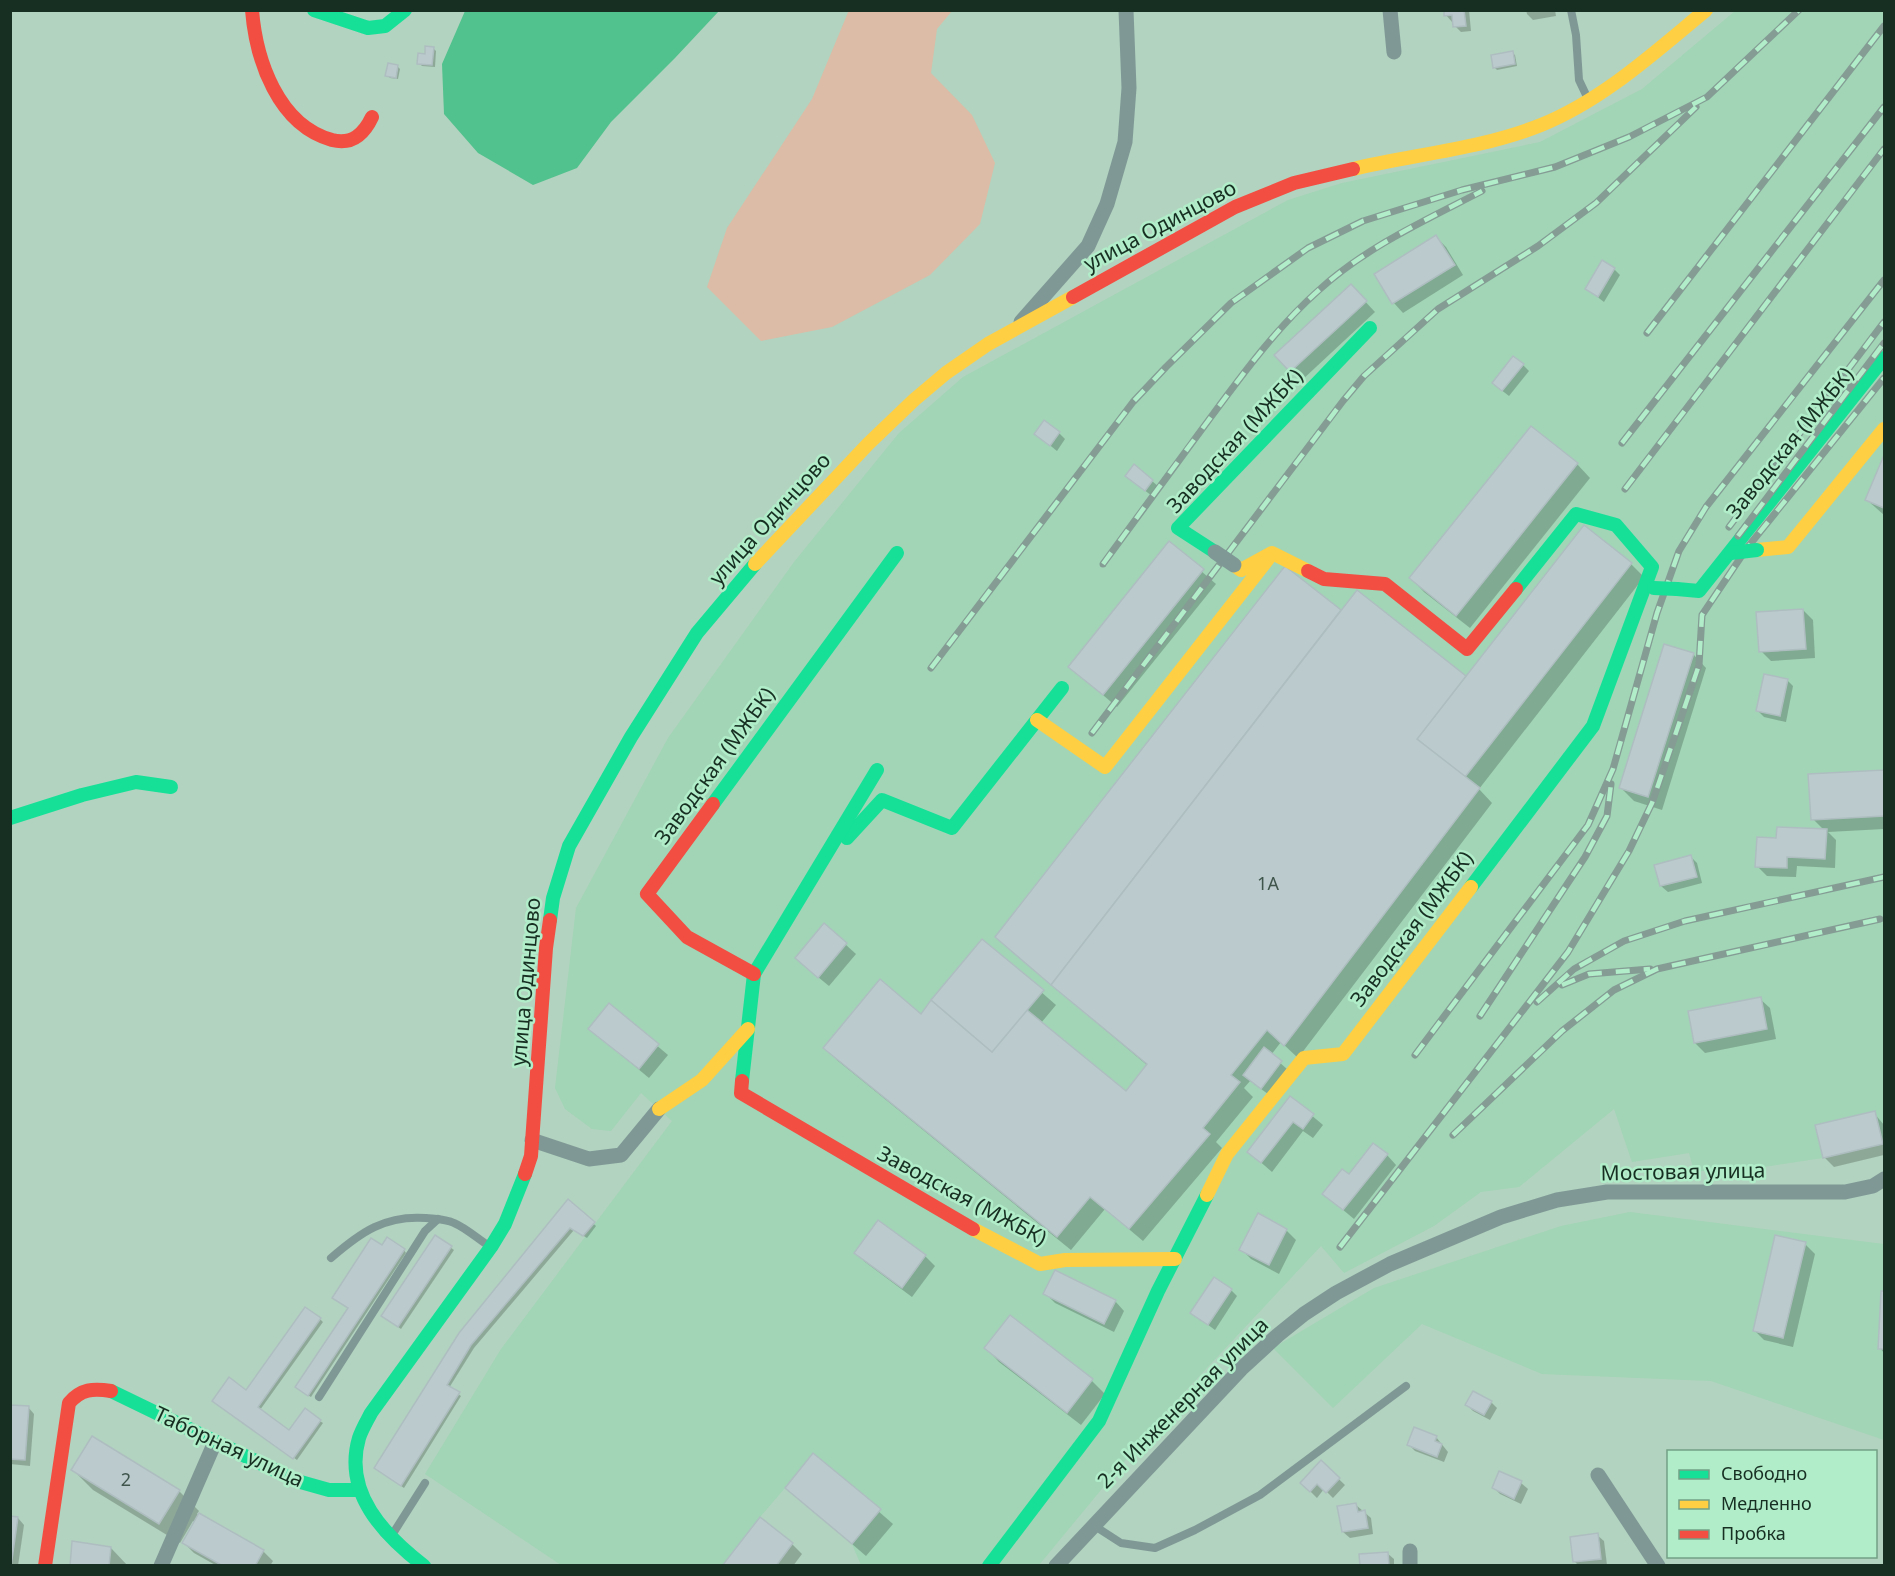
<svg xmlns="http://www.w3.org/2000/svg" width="1895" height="1576" viewBox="0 0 1895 1576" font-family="'Noto Sans',sans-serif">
	<rect width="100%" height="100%" fill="#b2d3bf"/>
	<g fill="#a1d5b6">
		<polygon points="1735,11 1884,11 1884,1143 1823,1158 1737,1171 1694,1171 1689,1153 1632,1162 1614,1109 1519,1187 1481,1192 1434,1226 1344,1273 1321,1246 1162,1416 1039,1565 861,1565 852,1544 785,1488 760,1517 793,1543 776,1565 561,1565 425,1474 501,1349 672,1121 641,1093 611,1131 592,1129 565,1109 555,1088 576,908 668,738 794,562 899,433 963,377 1288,200 1342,183 1540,142 1642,89"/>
		<polygon points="1630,1212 1884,1244 1884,1440 1711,1381 1542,1374 1422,1324 1333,1408 1273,1348 1374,1288 1561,1226"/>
	</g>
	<polygon fill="#dcbca6" points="849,10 952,11 937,29 931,73 972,115 995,163 980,224 930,275 832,327 761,341 707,287 727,228 812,99"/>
	<polygon fill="#51c28d" points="465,11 465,10 719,11 675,58 611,122 577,168 533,185 478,153 444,114 442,64"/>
	<g fill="#0003">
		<polygon points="1445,10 1469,10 1471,31 1461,32 1455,26 1454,21 1452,22 1446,15"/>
		<polygon points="1526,10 1555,10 1556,16 1533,20 1527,14"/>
		<polygon points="433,48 436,51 435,67 422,66 419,63"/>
		<polygon points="1512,53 1515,55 1517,66 1497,70 1494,67"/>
		<polygon points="397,66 400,69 398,79 390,78 387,75"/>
		<polygon points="1436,237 1446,247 1463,275 1403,313 1394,303"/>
		<polygon points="1614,269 1620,275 1604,302 1587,289"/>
		<polygon points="1360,296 1375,312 1301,381 1276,355"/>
		<polygon points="1523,365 1529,371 1509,396 1500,389"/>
		<polygon points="1059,433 1065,439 1057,451 1036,434"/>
		<polygon points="1884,459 1884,515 1867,500"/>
		<polygon points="1577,464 1590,478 1470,628 1424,592 1411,578"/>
		<polygon points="1152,481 1159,487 1152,496 1134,482"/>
		<polygon points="1170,544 1216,584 1117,707 1070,667"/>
		<polygon points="1631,564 1644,577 1479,789 1492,803 1298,1058 1281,1042 1271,1055 1287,1069 1268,1094 1250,1081 1244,1088 1253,1097 1216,1142 1222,1148 1143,1241 1105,1209 1071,1250 838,1061 825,1047 921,1016 983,941 1056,1005 1041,1023 1126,1093 1148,1066 1010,950 997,937 1285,568 1341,612 1358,592 1466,678"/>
		<polygon points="1803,610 1813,620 1815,658 1771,661 1761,651"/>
		<polygon points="1693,654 1706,668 1662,810 1634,801 1621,788"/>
		<polygon points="1787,680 1793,686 1786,722 1764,717 1758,711"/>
		<polygon points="1884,771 1884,829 1828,832 1836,840 1835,868 1797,866 1796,877 1767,876 1757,866 1778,840 1824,830 1813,819 1810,776"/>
		<polygon points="1691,857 1697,863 1702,883 1668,892 1661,886 1656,866"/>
		<polygon points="824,925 856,954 829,986 807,968"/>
		<polygon points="1760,999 1770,1008 1776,1039 1705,1053 1695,1043"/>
		<polygon points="609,1005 668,1055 649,1078 590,1029"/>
		<polygon points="1291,1098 1323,1125 1313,1138 1303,1131 1272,1172 1249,1152"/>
		<polygon points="1874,1113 1884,1125 1884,1155 1834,1167 1824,1157"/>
		<polygon points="1387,1155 1396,1165 1354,1219 1324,1194 1349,1176"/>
		<polygon points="568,1201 596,1226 587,1238 574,1230 474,1348 449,1388 461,1396 404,1488 378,1470"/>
		<polygon points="878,1222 925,1256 935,1266 912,1297 865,1262 856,1253"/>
		<polygon points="1286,1230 1296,1240 1279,1274 1251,1259 1241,1249"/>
		<polygon points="436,1237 454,1250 401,1329 385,1318"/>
		<polygon points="1805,1244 1815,1254 1793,1347 1764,1340 1754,1330"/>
		<polygon points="382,1248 404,1250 406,1253 311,1397 300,1390 349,1308"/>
		<polygon points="1231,1290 1237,1296 1215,1330 1192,1313"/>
		<polygon points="1882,1292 1884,1292 1884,1353 1880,1348"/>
		<polygon points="1045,1293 1115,1301 1124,1311 1114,1332 1055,1303"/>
		<polygon points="1010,1317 1092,1381 1105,1394 1081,1425 999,1362 986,1348"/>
		<polygon points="320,1319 323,1322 260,1410 290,1432 320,1421 323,1423 297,1460 216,1403 247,1392"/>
		<polygon points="1491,1402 1497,1408 1490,1420 1473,1411 1467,1405"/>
		<polygon points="10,1406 28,1407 34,1414 30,1466 10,1464"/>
		<polygon points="1436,1437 1448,1452 1444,1462 1415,1451 1409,1445"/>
		<polygon points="814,1455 893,1524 866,1556 787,1488"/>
		<polygon points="1321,1462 1345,1485 1333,1498 1324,1489 1317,1498 1302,1483"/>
		<polygon points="73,1470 179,1491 199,1511 197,1514 263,1551 273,1561 270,1566 217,1566 194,1553 184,1543 195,1523 193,1521 180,1543 93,1490"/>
		<polygon points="1521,1483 1528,1489 1521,1504 1500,1494 1494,1488"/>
		<polygon points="1356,1505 1371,1518 1373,1534 1350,1538 1343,1532"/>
		<polygon points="18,1518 24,1525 18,1566 10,1566"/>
		<polygon points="1597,1535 1604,1541 1607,1565 1579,1566 1575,1562"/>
		<polygon points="792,1544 802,1554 793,1566 724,1566"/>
		<polygon points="111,1548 128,1566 71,1566"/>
		<polygon points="1387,1553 1394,1559 1394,1566 1362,1566"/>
	</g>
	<g fill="#bbcbcd" stroke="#aebec0" stroke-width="1.5">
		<polygon points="1444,10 1464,10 1466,26 1453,27 1452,15 1444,16"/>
		<polygon points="425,46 434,47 432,65 417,64 418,53 425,54"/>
		<polygon points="1513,51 1515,64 1493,68 1491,55"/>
		<polygon points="388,63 398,65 396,78 385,76"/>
		<polygon points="1436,235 1455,265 1392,304 1374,274"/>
		<polygon points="1602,260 1615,268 1598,297 1585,289"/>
		<polygon points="1351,284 1367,301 1290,372 1274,355"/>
		<polygon points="1513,356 1524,364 1502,391 1492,383"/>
		<polygon points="1044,420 1060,432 1050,446 1034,434"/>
		<polygon points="1531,426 1578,463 1456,616 1409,578"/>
		<polygon points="1884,455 1884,508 1865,500"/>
		<polygon points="1134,464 1153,480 1145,491 1125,476"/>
		<polygon points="1584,525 1632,563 1465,777 1417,739"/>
		<polygon points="1169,541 1204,569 1103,695 1068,667"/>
		<polygon points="1285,566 1341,610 1051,985 995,937"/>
		<polygon points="1357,590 1466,676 1417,739 1480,788 1284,1046 1267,1030 1231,1075 1240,1082 1203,1128 1210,1134 1129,1229 1090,1197 1057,1237 823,1048 880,979 921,1014 931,1000 992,1052 1027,1010 1126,1091 1147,1064 1051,985"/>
		<polygon points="1803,609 1806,649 1759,652 1756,612"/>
		<polygon points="1664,644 1694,653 1648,797 1619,788"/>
		<polygon points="1764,674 1788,679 1780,716 1756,711"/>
		<polygon points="1884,770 1884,816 1811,820 1808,774"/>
		<polygon points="1777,827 1827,829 1825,859 1787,857 1787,868 1755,867 1757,837 1776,838"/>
		<polygon points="1691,855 1697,877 1660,886 1654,865"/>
		<polygon points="824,923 847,943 818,978 795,958"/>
		<polygon points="982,939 1044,990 992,1052 931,1000"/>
		<polygon points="1761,997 1767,1029 1694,1043 1688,1011"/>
		<polygon points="609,1003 659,1044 639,1069 588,1029"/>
		<polygon points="1264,1047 1282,1061 1261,1089 1243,1075"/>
		<polygon points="1290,1096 1314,1114 1303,1129 1293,1122 1261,1163 1247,1152"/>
		<polygon points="1875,1111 1883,1144 1823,1158 1815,1125"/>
		<polygon points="1373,1143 1388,1154 1343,1210 1322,1194 1342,1169 1349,1174"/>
		<polygon points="568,1199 595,1222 583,1236 570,1228 471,1345 447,1385 460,1392 401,1486 374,1468 459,1333"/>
		<polygon points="1258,1213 1287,1229 1269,1265 1239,1250"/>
		<polygon points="878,1220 926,1255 902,1288 854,1253"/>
		<polygon points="435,1235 452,1246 398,1327 381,1316"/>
		<polygon points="1775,1235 1806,1242 1783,1338 1753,1331"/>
		<polygon points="387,1237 405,1249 308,1396 295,1387 348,1308 332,1298 371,1238 382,1245"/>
		<polygon points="1055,1270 1116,1300 1104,1324 1043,1294"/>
		<polygon points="1214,1277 1232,1289 1208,1325 1190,1313"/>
		<polygon points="1881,1291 1884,1291 1884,1349 1878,1349"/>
		<polygon points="305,1307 321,1318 258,1407 289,1430 305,1408 321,1420 293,1459 212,1401 229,1377 246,1390"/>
		<polygon points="1010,1315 1093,1379 1067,1413 984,1348"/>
		<polygon points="1473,1391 1492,1401 1484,1415 1465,1405"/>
		<polygon points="10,1405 29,1406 25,1460 10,1459"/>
		<polygon points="1414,1427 1437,1436 1435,1441 1442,1444 1437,1457 1407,1445"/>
		<polygon points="92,1436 180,1490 159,1524 71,1470"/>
		<polygon points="813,1453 881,1509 852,1544 785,1488"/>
		<polygon points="1321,1460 1340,1478 1326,1493 1317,1484 1310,1492 1300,1483"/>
		<polygon points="1499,1471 1522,1481 1514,1499 1492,1488"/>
		<polygon points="1356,1503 1358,1512 1365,1510 1368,1528 1342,1532 1337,1506"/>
		<polygon points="199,1513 264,1550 255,1566 223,1566 182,1543"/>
		<polygon points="10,1516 18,1517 11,1566 10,1566"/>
		<polygon points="760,1517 793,1543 776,1566 722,1566"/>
		<polygon points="1598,1533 1601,1559 1573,1562 1570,1537"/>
		<polygon points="72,1541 111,1547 109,1566 70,1566"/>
		<polygon points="1388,1552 1389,1566 1360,1566 1359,1554"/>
	</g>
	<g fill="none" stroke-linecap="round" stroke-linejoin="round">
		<g stroke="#7f9896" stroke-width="8">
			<polyline points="1571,10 1576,35 1579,80 1588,99"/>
			<path d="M331,1258C361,1232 385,1215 426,1218C435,1219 446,1219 454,1223C466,1228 478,1239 489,1246"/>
			<polyline points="319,1397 425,1231 438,1219"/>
			<polyline points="1093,1525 1121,1543 1155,1548 1195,1530 1260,1495 1406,1386"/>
			<polyline points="392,1535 425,1483"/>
		</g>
		<g stroke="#7f9896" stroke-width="15">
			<polyline points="1390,10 1394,52"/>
			<polyline points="1021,322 1088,246 1107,204 1125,142 1129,88 1126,10"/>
			<polyline points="532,1140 589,1159 621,1155 659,1109"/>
			<polyline points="1598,1475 1658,1566"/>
			<polyline points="161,1566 215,1442"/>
			<polyline points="1056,1566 1241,1369 1278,1335 1304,1314 1336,1293 1390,1264 1501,1217 1557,1200 1607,1192 1845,1192 1873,1186 1884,1179"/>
			<polyline points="1410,1566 1410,1551"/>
		</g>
		<g stroke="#16e098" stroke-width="14">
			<polyline points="314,10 368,28 385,26 405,10"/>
			<polyline points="1215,552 1178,528 1370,328"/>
			<polyline points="1677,589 1699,591 1884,358"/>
			<polyline points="713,804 897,553"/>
			<polyline points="10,818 82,795 136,782 171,787"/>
			<polyline points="847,838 882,800 952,828 1062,688"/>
			<polyline points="1471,887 1593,726 1652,567 1616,525 1576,514 1516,589"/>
			<polyline points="550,920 553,898 569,846 631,737 697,633 755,564"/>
			<polyline points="742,1081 754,974 877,770"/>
			<polyline points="111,1391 297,1481 329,1490 359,1490"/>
			<path d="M424,1566C384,1535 343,1493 359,1438C362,1429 367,1421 371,1413L491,1247L505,1224L525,1174"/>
			<polyline points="989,1566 1099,1421 1158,1291 1207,1195"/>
		</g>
		<g stroke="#ffcf43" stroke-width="14">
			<path d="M1353,169C1416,154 1481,149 1541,125C1603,100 1655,52 1706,10"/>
			<polyline points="1757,550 1788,547 1884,429"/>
			<polyline points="755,564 868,444 914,400 946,373 988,344 1073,297"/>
			<polyline points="1234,565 1241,570 1272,553 1308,571"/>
			<polyline points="1037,720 1105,767 1268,559"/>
			<polyline points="659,1109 702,1080 748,1029"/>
			<polyline points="1207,1195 1227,1154 1304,1058 1343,1054 1471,887"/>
			<polyline points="973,1229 1040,1264 1065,1260 1175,1259"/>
		</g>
		<g stroke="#f24e42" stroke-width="14">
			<path d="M252,10C256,60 278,125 332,140C352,145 364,134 372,117"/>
			<polyline points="1073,297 1235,207 1294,183 1353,169"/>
			<polyline points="1308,571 1324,579 1385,584 1467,649 1516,589"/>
			<polyline points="713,804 647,894 687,937 754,974"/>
			<polyline points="742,1081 741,1093 973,1229"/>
			<polyline points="525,1174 531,1156 546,948 550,920"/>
			<path d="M45,1566L69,1403C81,1389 93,1388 111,1391"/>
		</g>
		<defs>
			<g id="rail">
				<polyline points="1647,333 1884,26"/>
				<polyline points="1622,443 1884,107"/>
				<polyline points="1625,489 1884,149"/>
				<polyline points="1729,527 1884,322"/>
				<polyline points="1738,536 1884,343"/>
				<path d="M1103,564C1138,516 1173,468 1208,421C1242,375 1276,328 1319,290C1366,247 1426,220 1482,191"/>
				<polyline points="931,668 1133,402 1166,367 1231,303 1308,248 1363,221 1462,190 1555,167 1629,137 1707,97 1799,10"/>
				<polyline points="1092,733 1343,401 1364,376 1438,309 1538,246 1596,203 1696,107"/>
				<polyline points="1562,985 1589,974 1650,969"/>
				<polyline points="1537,1002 1574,969 1624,941 1685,921 1884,877"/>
				<polyline points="1480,1016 1585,857 1607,816 1611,784"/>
				<polyline points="1415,1055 1588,825 1613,769 1657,613 1679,551 1706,507 1884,280"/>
				<polyline points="1453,1135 1562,1031 1614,990 1657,969 1880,919"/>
				<polyline points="1340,1247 1568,952 1629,851 1652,803 1699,665 1702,615 1747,548 1884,378"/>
			</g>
		</defs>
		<use href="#rail" stroke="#849c94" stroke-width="7"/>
		<use href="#rail" stroke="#b1edc9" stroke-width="4.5" stroke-dasharray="14" stroke-linecap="butt"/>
		<polyline stroke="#7f9896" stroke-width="15" points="1215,552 1234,565"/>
		<g stroke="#16e098" stroke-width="14">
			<polyline points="1731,553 1757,550"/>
			<polyline points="1654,588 1677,589"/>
		</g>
	</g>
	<g text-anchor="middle" stroke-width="5" stroke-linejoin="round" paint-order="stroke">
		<g font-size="18" fill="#40564d">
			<text x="1268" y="890">1А</text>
			<text x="126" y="1486">2</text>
		</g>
		<g font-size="21" fill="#172f22" stroke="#b1edc9">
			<text transform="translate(1160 226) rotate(-28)" y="7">улица Одинцово</text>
			<text transform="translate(1235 441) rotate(-47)" y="7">Заводская (МЖБК)</text>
			<text transform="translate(1790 443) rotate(-51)" y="7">Заводская (МЖБК)</text>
			<text transform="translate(770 519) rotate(-48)" y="7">улица Одинцово</text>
			<text transform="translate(715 766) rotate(-54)" y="7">Заводская (МЖБК)</text>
			<text transform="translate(1412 929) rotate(-53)" y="7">Заводская (МЖБК)</text>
			<text transform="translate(526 982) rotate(-85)" y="7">улица Одинцово</text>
			<text transform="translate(1683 1172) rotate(-1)" y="7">Мостовая улица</text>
			<text transform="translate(962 1196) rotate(28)" y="7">Заводская (МЖБК)</text>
			<text transform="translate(1183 1403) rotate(-45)" y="7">2-я Инженерная улица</text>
			<text transform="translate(229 1447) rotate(25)" y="7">Таборная улица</text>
		</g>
	</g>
	<rect width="1895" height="1576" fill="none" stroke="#172f22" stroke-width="24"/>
	<rect x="1667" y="1450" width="210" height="108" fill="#b1edc9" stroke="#73a186" stroke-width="1.5"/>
	<rect x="1679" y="1470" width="30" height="9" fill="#16e098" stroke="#73a186" stroke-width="1.5"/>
	<text x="1721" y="1480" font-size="18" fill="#172f22">Свободно</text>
	<rect x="1679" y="1500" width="30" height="9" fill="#ffcf43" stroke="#73a186" stroke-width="1.5"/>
	<text x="1721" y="1510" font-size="18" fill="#172f22">Медленно</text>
	<rect x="1679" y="1530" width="30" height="9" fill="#f24e42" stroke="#73a186" stroke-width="1.5"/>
	<text x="1721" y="1540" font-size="18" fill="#172f22">Пробка</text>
</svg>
